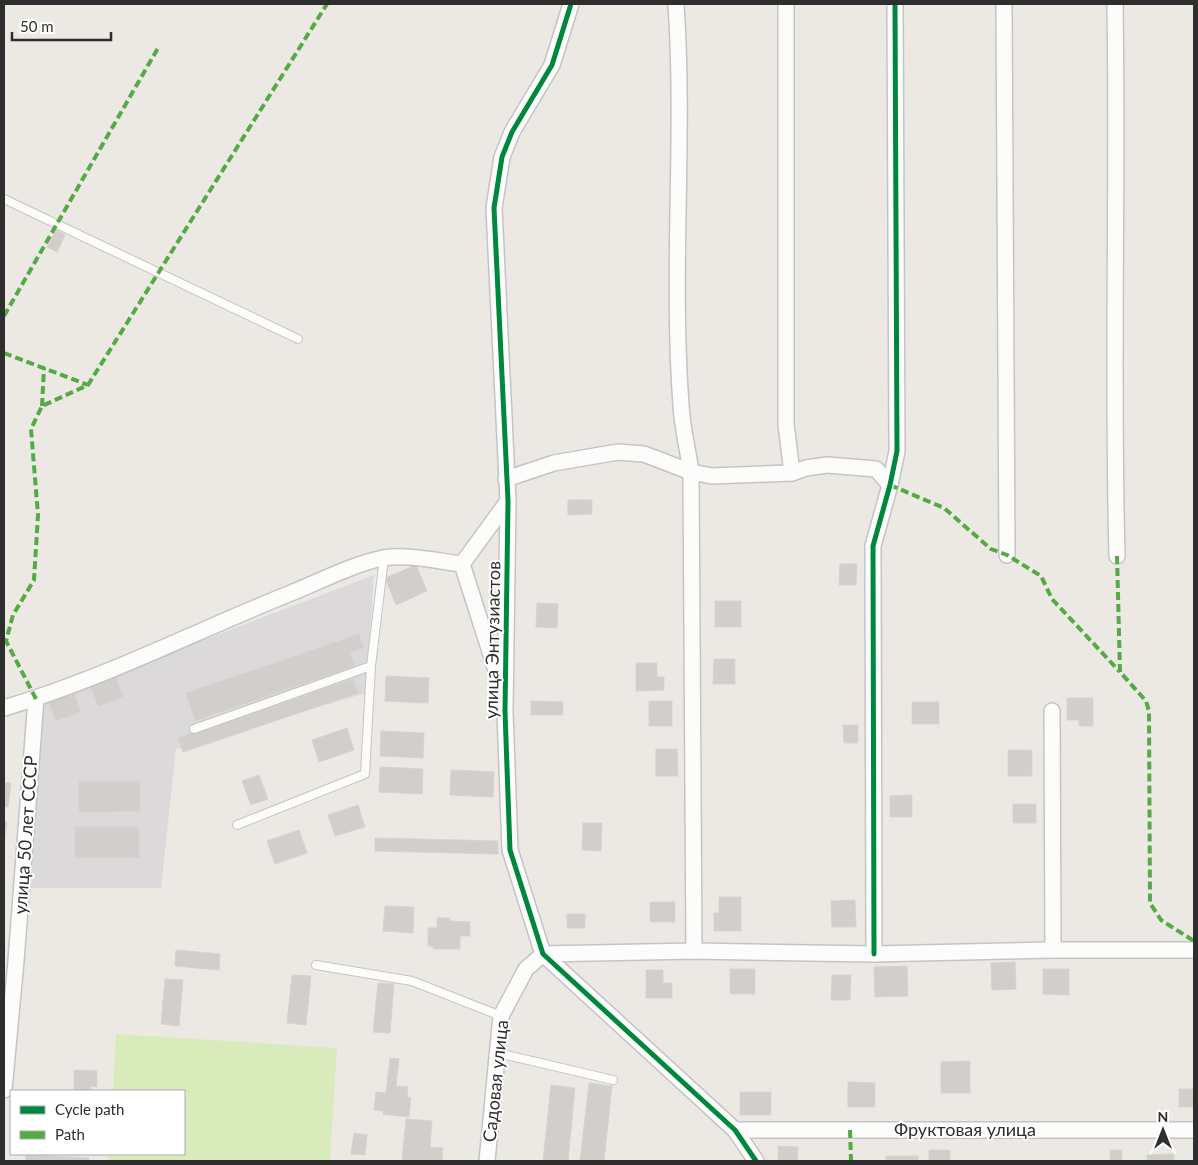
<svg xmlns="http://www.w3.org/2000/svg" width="1198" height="1165" viewBox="0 0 1198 1165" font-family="Lato,sans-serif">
	<rect width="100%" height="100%" fill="#ece8e4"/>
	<polygon fill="#dcd9db" points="374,575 366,693 176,749 161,888 31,888 44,701"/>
	<polygon fill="#d9eabb" points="116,1034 337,1048 330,1161 108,1161 109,1154 184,1154 184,1091 113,1091"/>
	<g fill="#d1cecb" stroke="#d7d4d0">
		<polygon points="56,230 65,235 57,252 47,247"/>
		<polygon points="568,500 592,500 592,514 568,515"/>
		<polygon points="840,564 857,564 856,585 839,585"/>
		<polygon points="416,565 427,591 396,605 385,578"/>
		<rect x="715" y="601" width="26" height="26"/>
		<polygon points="537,603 558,604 557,628 536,627"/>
		<polygon points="359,634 364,648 350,652 355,666 195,721 186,693"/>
		<polygon points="714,659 735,659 735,684 713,684"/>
		<polygon points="636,663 657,663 657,677 664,677 664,690 636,691"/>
		<polygon points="113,670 123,697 98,706 88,680"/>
		<polygon points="386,676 429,678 428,703 385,701"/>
		<polygon points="353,679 358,693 183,752 178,738"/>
		<polygon points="71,685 81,712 56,721 46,695"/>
		<polygon points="1067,698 1093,698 1093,726 1079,726 1079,720 1067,720"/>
		<polygon points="531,701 563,702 563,715 531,715"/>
		<rect x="649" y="701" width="23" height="25"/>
		<rect x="912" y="702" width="27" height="22"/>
		<polygon points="843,725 858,725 858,743 844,743"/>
		<polygon points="347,728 354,750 319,762 312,740"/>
		<polygon points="381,731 424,733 423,758 380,756"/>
		<polygon points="656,749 677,749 678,776 656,776"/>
		<rect x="1008" y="750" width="24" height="26"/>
		<polygon points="380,767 423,769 422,794 379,792"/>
		<polygon points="451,770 494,772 493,797 450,795"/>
		<polygon points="259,775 268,799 251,805 242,781"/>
		<polygon points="79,781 140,781 140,811 79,812"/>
		<polygon points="4,782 11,783 8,807 4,806"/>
		<polygon points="912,795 912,817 890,817 890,796"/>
		<rect x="1013" y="804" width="23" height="19"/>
		<polygon points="358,805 365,827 335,836 328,815"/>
		<polygon points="4,822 7,822 4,845"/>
		<polygon points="583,823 602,823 601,851 582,850"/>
		<polygon points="75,827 139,827 139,858 75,857"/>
		<polygon points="299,830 307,853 275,864 267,841"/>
		<polygon points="375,838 498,841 498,854 375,851"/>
		<polygon points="719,897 741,897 741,931 714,931 714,913 719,913"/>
		<polygon points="855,900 856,927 832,927 831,901"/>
		<rect x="650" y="902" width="25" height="20"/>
		<polygon points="385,906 414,907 413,933 383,931"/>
		<rect x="567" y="914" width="18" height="14"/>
		<polygon points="437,918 450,918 450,921 470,922 470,936 460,936 460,949 433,949 433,946 428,946 428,928 437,928"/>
		<polygon points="176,950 220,954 219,970 175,966"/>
		<polygon points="1015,962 1016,989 992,990 991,963"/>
		<polygon points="907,966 908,996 875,997 874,967"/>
		<rect x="730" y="969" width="25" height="25"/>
		<polygon points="1043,969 1069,969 1069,995 1043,994"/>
		<polygon points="646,970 663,970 663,983 672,983 672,998 646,998"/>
		<polygon points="292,975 311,976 306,1025 287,1023"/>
		<polygon points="832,975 851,975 850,1000 831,1000"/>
		<polygon points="165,979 183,980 179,1026 161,1024"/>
		<polygon points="378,983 394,984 390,1033 373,1032"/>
		<polygon points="390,1058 399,1059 396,1086 408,1087 407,1097 411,1098 409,1117 383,1114 384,1111 374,1110 376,1092 386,1093"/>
		<polygon points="970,1061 970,1093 941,1093 941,1062"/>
		<polygon points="74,1070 97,1071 97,1087 91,1086 91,1091 74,1091"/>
		<polygon points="848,1082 875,1083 875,1107 848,1107"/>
		<polygon points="589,1083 612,1086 604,1161 580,1161"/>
		<polygon points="551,1085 575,1088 568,1161 543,1161"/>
		<rect x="1179" y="1089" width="15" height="18"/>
		<rect x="740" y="1092" width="31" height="23"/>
		<polygon points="406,1119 432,1121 430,1147 443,1148 442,1161 402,1161"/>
		<polygon points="354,1133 367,1135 365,1155 351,1154"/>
		<polygon points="778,1146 798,1147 797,1161 778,1161"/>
		<rect x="929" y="1150" width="21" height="11"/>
		<rect x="1110" y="1150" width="12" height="11"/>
		<polygon points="1174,1154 1174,1161 1147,1161 1147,1155"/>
		<polygon points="26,1155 89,1158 89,1161 26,1161"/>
		<rect x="886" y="1156" width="32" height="5"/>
	</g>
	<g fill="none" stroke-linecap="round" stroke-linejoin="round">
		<defs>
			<g id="lane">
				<polyline points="4,199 298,339"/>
				<polyline points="371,666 384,558"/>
				<polyline points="194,729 371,666 365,774 237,825"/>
				<polyline points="316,965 412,981 501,1016"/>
				<polyline points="498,1053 613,1080"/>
			</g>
			<g id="street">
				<polyline points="571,4 552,65 512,132 502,157 494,208 508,501 505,712 510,850 543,954 735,1130 756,1161"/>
				<path d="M676,4C685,137 671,271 681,405C682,427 688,450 691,472L694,951"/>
				<polyline points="786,4 786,424 792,473"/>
				<polyline points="1004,4 1007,555"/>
				<path d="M1115,4C1118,188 1112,372 1117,556"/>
				<polyline points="506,479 554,463 618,452 644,454 691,472 712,476 792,473 806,468 827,465 876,469 890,485"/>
				<polyline points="462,564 500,683"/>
				<path d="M4,708C103,679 196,631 291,593C318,582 356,563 383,558C408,554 437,561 462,564L508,501"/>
				<polyline points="1052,711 1053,950"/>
				<polyline points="543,954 694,951 874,954 1053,950 1194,950"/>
				<polyline points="874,954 873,546 890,485 897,451 895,4"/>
				<polyline points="4,1090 16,961 36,699"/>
				<polyline points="735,1130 1194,1130"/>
				<polyline points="487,1161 501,1016 526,969 543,954"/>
			</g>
		</defs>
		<use href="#lane" stroke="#c5c4c5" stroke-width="10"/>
		<use href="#street" stroke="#c5c4c5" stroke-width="18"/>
		<use href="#lane" stroke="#fcfcfb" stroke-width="8"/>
		<use href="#street" stroke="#fcfcfb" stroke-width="15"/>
		<g stroke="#54ab44" stroke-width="4" stroke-dasharray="8 4" stroke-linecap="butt">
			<polyline points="4,316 158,48"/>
			<polyline points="4,353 88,385"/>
			<polyline points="42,406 44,368"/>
			<polyline points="890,485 944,508 991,549 1007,555 1041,576 1052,599 1120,672"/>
			<polyline points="1117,556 1120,672 1146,701 1149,711 1150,903 1161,920 1194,941"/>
			<polyline points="36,699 6,641 13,615 34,580 38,515 31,429 42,406 88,385 327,4"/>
			<polyline points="850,1130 851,1161"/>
		</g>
		<defs>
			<g id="cycleway">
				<polyline points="571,4 552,65 512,132 502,157 494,208 508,501 505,712 510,850 543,954 735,1130 756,1161"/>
				<polyline points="874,954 873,546 890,485 897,451 895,4"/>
			</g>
		</defs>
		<use href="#cycleway" stroke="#fff" stroke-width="8"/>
		<use href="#cycleway" stroke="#00873e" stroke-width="5"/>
	</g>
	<g text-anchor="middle" stroke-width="4" stroke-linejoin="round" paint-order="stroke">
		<g font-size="18" fill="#2e2e2e" stroke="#fff">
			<text transform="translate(493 640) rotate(-89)" y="6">улица Энтузиастов</text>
			<text transform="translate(26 835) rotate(-86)" y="6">улица 50 лет СССР</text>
			<text transform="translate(496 1081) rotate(-84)" y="6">Садовая улица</text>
			<text x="965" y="1136">Фруктовая улица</text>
		</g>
	</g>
	<rect width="1198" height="1165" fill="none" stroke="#2e2e2e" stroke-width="10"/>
	<rect x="10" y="1090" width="175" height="65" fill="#ffffff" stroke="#ababab"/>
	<rect x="20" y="1106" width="25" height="8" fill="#00873e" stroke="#ababab"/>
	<text x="55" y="1115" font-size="15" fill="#2e2e2e">Cycle path</text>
	<rect x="20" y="1131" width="25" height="8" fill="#54ab44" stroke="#ababab"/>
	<text x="55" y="1140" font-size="15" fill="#2e2e2e">Path</text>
	<g transform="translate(1163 1130)" stroke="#ffffff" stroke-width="4" paint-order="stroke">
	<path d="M0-4L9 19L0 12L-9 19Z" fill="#2e2e2e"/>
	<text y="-8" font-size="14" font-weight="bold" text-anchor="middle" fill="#2e2e2e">N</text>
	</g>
	<path d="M12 32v8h99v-8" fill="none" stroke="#2e2e2e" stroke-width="2.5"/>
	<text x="20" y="32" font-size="15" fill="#2e2e2e" stroke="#ffffff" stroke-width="4" paint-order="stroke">50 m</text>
</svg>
